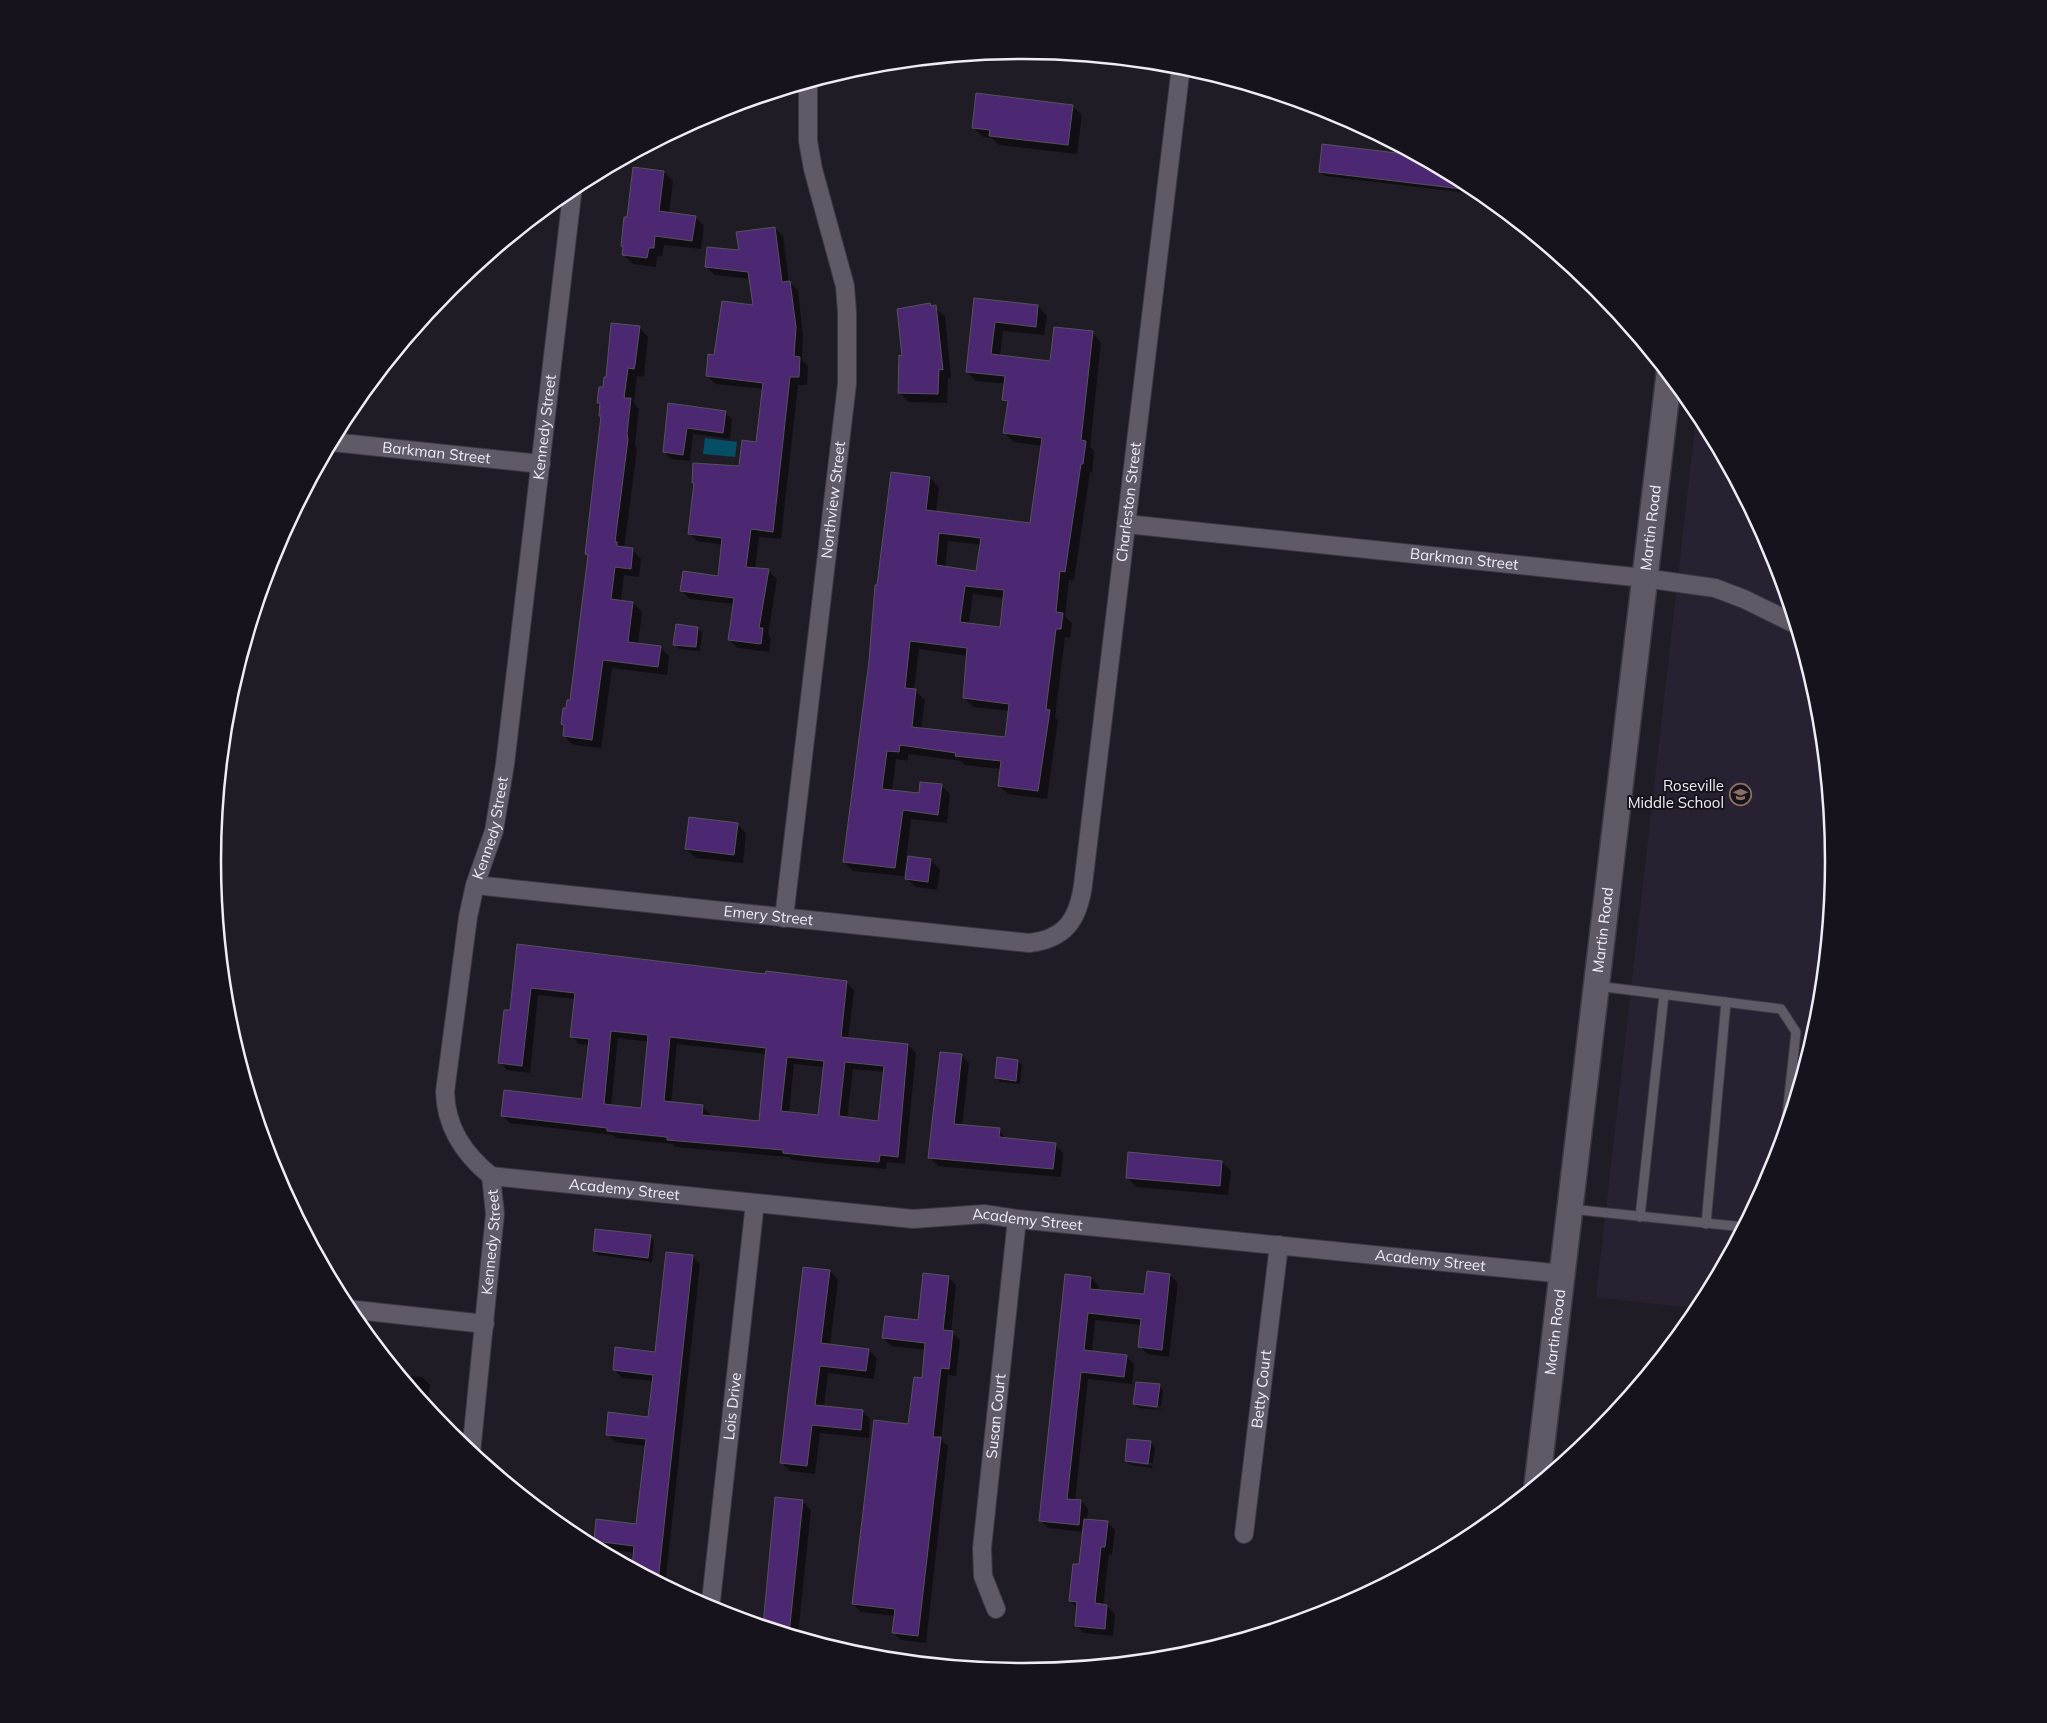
<svg xmlns="http://www.w3.org/2000/svg" width="2047" height="1723" viewBox="0 0 2047 1723" font-family="Mulish,sans-serif">
	<rect width="100%" height="100%" fill="#201c26"/>
	<polygon fill="#282131" points="1697,410 1773,551 1819,703 1835,862 1819,1020 1773,1172 1700,1309 1596,1297"/>
	<polygon fill="#054e66" points="705,438 737,442 735,457 703,454"/>
	<g fill="#0007" fill-rule="evenodd">
		<polygon points="1072,106 1082,115 1077,154 999,145 992,138 983,137 974,128"/>
		<polygon points="1324,145 1417,156 1469,184 1468,193 1325,176 1320,172"/>
		<polygon points="664,172 673,181 669,214 695,217 704,226 701,249 664,245 662,257 657,256 656,267 633,264 624,255 628,218"/>
		<polygon points="775,228 783,236 789,282 798,290 803,336 802,360 808,366 807,385 798,385 781,539 759,537 755,569 768,571 777,579 768,634 771,638 769,652 738,648 729,640 734,604 690,599 682,591 720,577 723,545 697,541 689,533 695,485 693,482 741,468 757,443 764,389 716,384 707,376 715,356 754,307 751,279 715,275 706,267 740,252"/>
		<path d="M975,300L1038,306L1047,316L1044,335L1003,331L1000,356L1051,362L1092,333L1101,342L1090,447L1094,451L1092,473L1090,472L1074,580H1069L1065,616L1072,623L1070,638L1065,637L1055,717L1058,720L1047,799L1008,794L999,785L1001,769L965,765L961,761L908,754V761L896,759L892,791L920,795L941,785L950,794L947,823L911,819L904,876L853,871L844,862L892,473L930,478L939,487L936,513L1031,525L1042,446L1014,442L1005,433L1009,404L1004,399L1006,384L976,381L967,372ZM948,541L981,545L978,572L945,568ZM973,594L1004,598L1001,629L969,624ZM919,649L968,656L964,698L973,707L1009,711L1006,739L921,729L925,700L914,690Z"/>
		<polygon points="930,304 945,316 951,378 948,378 947,403 908,402 899,392 903,357"/>
		<polygon points="639,327 648,337 644,375 643,377 637,376 634,403 639,409 635,444 637,449 624,549 632,549 641,559 639,577 624,575 621,601 633,603 642,612 638,644 660,647 669,656 667,675 612,668 601,748 573,745 564,736 567,710 571,701 589,557 586,554 602,417 600,415 601,405 599,403 607,378"/>
		<polygon points="669,405 725,412 732,419 730,439 693,434 690,461 671,459 664,452"/>
		<polygon points="697,628 702,632 700,651 679,649 675,644"/>
		<polygon points="737,824 746,833 743,863 696,858 686,849"/>
		<polygon points="931,860 940,870 937,890 916,887 906,878"/>
		<path d="M518,946L766,976L846,982L854,990L848,1039L908,1045L916,1053L905,1164L887,1162L886,1169L829,1164L792,1160L789,1157L675,1147L673,1144L616,1138L613,1135L510,1123L502,1115L583,1100L590,1045L579,1044L571,1036L576,999L538,995L530,1073L507,1070L500,1062L511,1012ZM618,1038L649,1042L642,1110L611,1106ZM677,1044L766,1054L760,1123L710,1117V1114L702,1106L671,1103ZM794,1064L824,1067L819,1117L789,1113ZM853,1069L885,1072L879,1122L847,1119Z"/>
		<polygon points="961,1055 969,1063 962,1126 999,1130 1007,1140 1055,1145 1063,1153 1061,1177 938,1166 930,1158"/>
		<polygon points="1018,1061 1022,1065 1020,1084 1000,1082 996,1078"/>
		<polygon points="1129,1153 1222,1162 1231,1171 1228,1195 1136,1187 1127,1177"/>
		<polygon points="650,1236 654,1241 652,1262 598,1255 594,1251"/>
		<polygon points="692,1256 700,1264 665,1586 633,1569 635,1553 603,1549 595,1541 637,1525 646,1446 615,1442 607,1434 649,1418 653,1381 622,1378 614,1369 656,1353"/>
		<polygon points="830,1271 838,1280 830,1345 868,1350 877,1358 874,1379 828,1373 824,1407 862,1411 870,1419 869,1438 820,1433 815,1474 790,1471 782,1463"/>
		<polygon points="1148,1273 1170,1275 1178,1283 1169,1357 1147,1354 1140,1346 1142,1325 1095,1320 1092,1352 1126,1356 1134,1364 1132,1384 1088,1379 1075,1501 1081,1501 1088,1509 1087,1520 1107,1522 1115,1530 1112,1555 1109,1554 1103,1605 1107,1606 1115,1614 1113,1636 1084,1633 1076,1625 1078,1609 1070,1601 1080,1566 1084,1532 1048,1528 1040,1520 1091,1278 1099,1286 1098,1291 1145,1296"/>
		<polygon points="948,1277 956,1285 951,1332 960,1340 956,1376 948,1375 941,1440 948,1446 926,1643 901,1640 893,1633 895,1616 861,1612 853,1604 923,1379 926,1350 891,1346 883,1338 919,1321"/>
		<polygon points="400,1375 422,1377 430,1385 427,1408"/>
		<polygon points="1159,1386 1163,1390 1161,1406 1138,1403 1138,1406 1161,1409 1161,1410 1139,1408 1135,1404"/>
		<polygon points="1151,1443 1155,1447 1153,1463 1129,1460 1129,1463 1153,1466 1152,1468 1131,1465 1126,1461"/>
		<polygon points="776,1499 802,1501 811,1510 798,1635 834,1639 843,1647 842,1651 763,1626"/>
	</g>
	<g fill="#4d2872" stroke="#56525e" fill-rule="evenodd">
		<polygon points="976,93 1073,105 1068,145 989,136 990,130 972,128"/>
		<polygon points="1322,144 1405,154 1405,150 1479,191 1319,172"/>
		<polygon points="633,167 664,171 659,211 696,216 692,241 655,236 654,248 649,248 647,258 622,255 623,247 621,246 624,217 627,217"/>
		<polygon points="775,227 782,282 790,281 796,327 794,356 800,357 799,377 790,377 773,532 751,529 746,567 769,569 759,628 763,628 761,644 728,640 734,598 680,591 683,571 718,576 722,538 688,534 694,483 692,483 693,463 739,466 742,440 756,442 763,383 706,376 708,354 714,355 722,301 753,305 748,272 705,267 707,247 739,250 736,232"/>
		<path d="M974,298L1038,305L1036,327L995,322L991,354L1050,361L1054,327L1093,331L1081,440L1086,441L1083,464H1081L1065,572L1060,571L1056,612L1063,613L1061,629H1056L1046,709L1050,710L1038,791L998,786L1001,761L955,756L956,753L900,745L899,752L887,751L882,789L919,793L920,782L942,784L938,815L903,810L895,868L843,862L869,661L875,585H877L891,472L930,477L926,510L1030,523L1042,438L1003,433L1008,401L1002,400L1005,376L966,372ZM939,533L981,538L976,571L936,565ZM965,586L1004,590L1000,627L960,622ZM910,641L967,648L963,698L1009,704L1005,737L912,727L916,689L905,688Z"/>
		<polygon points="930,303 931,306 936,305 943,370 939,369 938,394 898,393 899,355 902,356 897,309"/>
		<polygon points="611,323 640,326 635,365 634,369 628,368 624,398 631,398 627,434 628,439 615,542 617,542 617,546 633,548 631,569 615,567 611,599 633,602 628,642 661,646 658,667 603,660 592,740 563,736 564,725 561,724 563,708 566,708 567,700 570,700 588,555 585,554 601,416 599,416 600,403 597,403 599,387 603,387 604,377 606,377"/>
		<polygon points="668,403 726,411 723,433 687,428 683,455 663,452"/>
		<polygon points="676,624 698,627 696,647 673,645"/>
		<polygon points="689,817 738,823 734,855 685,849"/>
		<polygon points="908,856 931,859 928,882 905,879"/>
		<path d="M517,944L765,974L766,971L847,981L841,1037L908,1044L898,1157L880,1155L879,1162L820,1157L783,1153V1150L667,1140V1137L607,1131V1128L501,1116L504,1090L582,1099L589,1039L570,1037L575,993L531,988L522,1066L498,1063L504,1010H510ZM611,1031L648,1035L641,1108L604,1104ZM670,1037L766,1048L759,1121L702,1115L703,1105L664,1101ZM787,1057L824,1061L818,1115L781,1111ZM845,1062L884,1066L878,1121L839,1116Z"/>
		<polygon points="940,1052 962,1054 954,1124 1000,1128 999,1137 1056,1143 1053,1169 928,1158"/>
		<polygon points="997,1057 1018,1060 1016,1081 995,1078"/>
		<polygon points="1128,1152 1222,1161 1220,1186 1126,1178"/>
		<polygon points="595,1229 651,1235 648,1258 593,1251"/>
		<polygon points="666,1252 693,1255 658,1582 632,1568 634,1546 594,1541 596,1519 636,1524 646,1439 606,1435 608,1412 648,1417 653,1375 613,1370 615,1347 655,1352"/>
		<polygon points="803,1267 830,1270 821,1343 869,1349 866,1371 820,1366 815,1405 863,1410 861,1430 812,1425 807,1466 780,1463"/>
		<polygon points="1147,1271 1170,1274 1162,1350 1138,1347 1141,1319 1088,1313 1084,1350 1127,1355 1124,1377 1081,1372 1067,1499 1081,1500 1079,1525 1039,1521 1065,1274 1091,1277 1090,1289 1144,1294"/>
		<polygon points="923,1273 949,1276 943,1330 953,1331 949,1369 941,1368 933,1437 941,1437 918,1636 892,1633 895,1609 852,1604 874,1420 908,1424 914,1377 922,1378 925,1343 882,1338 885,1316 918,1320"/>
		<polygon points="1136,1382 1160,1384 1157,1407 1133,1404"/>
		<polygon points="1127,1439 1151,1441 1148,1464 1125,1461"/>
		<polygon points="775,1497 803,1500 789,1634 763,1626"/>
		<polygon points="1084,1519 1108,1521 1105,1547 1101,1547 1095,1603 1107,1605 1105,1629 1075,1626 1077,1602 1069,1601 1073,1564 1079,1564"/>
	</g>
	<g fill="none" stroke-linecap="round" stroke-linejoin="round">
		<defs>
			<g id="lane">
				<polyline points="1597,986 1781,1009 1796,1032 1785,1133"/>
				<polyline points="1570,1209 1744,1227"/>
				<polyline points="1640,1217 1664,995"/>
				<polyline points="1706,1224 1726,1002"/>
			</g>
			<g id="street">
				<path id="s1" d="M332,442L541,464"/>
				<path id="s2" d="M1126,524L1644,578L1715,588L1744,599L1795,624"/>
				<path id="s3" d="M475,885L1029,943C1065,939 1078,920 1083,885L1181,66"/>
				<path id="s4" d="M784,918L847,384V312L845,286L813,169L808,141V83"/>
				<path id="s5" d="M491,1176L913,1219L984,1214L1017,1219L1563,1274"/>
				<polyline points="347,1309 485,1324"/>
				<path id="s6" d="M471,1453L495,1214L491,1176C464,1154 446,1128 445,1092L468,917L475,885L494,831L505,764L573,186"/>
				<path id="s7" d="M1244,1534L1279,1245"/>
				<path id="s8" d="M996,1609L983,1576L982,1548L1017,1219"/>
				<path id="s9" d="M710,1610L755,1203"/>
			</g>
			<g id="secondary">
				<path id="s10" d="M1537,1485L1669,375"/>
			</g>
		</defs>
		<use href="#lane" stroke="#3c3941" stroke-width="11"/>
		<use href="#street" stroke="#3c3941" stroke-width="20"/>
		<use href="#secondary" stroke="#3c3941" stroke-width="28"/>
		<use href="#lane" stroke="#5f5a66" stroke-width="9"/>
		<use href="#street" stroke="#5f5a66" stroke-width="18"/>
		<use href="#secondary" stroke="#5f5a66" stroke-width="25"/>
	</g>
	<defs>
		<symbol id="school-ring" viewBox="-11 -11 22 22"><circle r="9.5" fill="#17131d" stroke="#8d6e63" stroke-width="1.5"/><path d="M0-5L7-2L0 1L-7-2ZM-4 1L0 2.5L4 1V4Q0 6-4 4Z" fill="#8d6e63"/></symbol>
	</defs>
	<g fill-rule="evenodd">
		<use href="#school-ring" x="1728" y="782" width="25" height="25"/>
	</g>
	<g text-anchor="middle" stroke-width="4" stroke-linejoin="round" paint-order="stroke">
		<g font-size="15" fill="#efecf3" stroke="#17131d">
			<text dy="5" stroke="none"><textPath href="#s6" startOffset="1051">Kennedy Street</textPath></text>
			<text dy="5" stroke="none"><textPath href="#s1" startOffset="105">Barkman Street</textPath></text>
			<text dy="5" stroke="none"><textPath href="#s4" startOffset="421">Northview Street</textPath></text>
			<text dy="5" stroke="none"><textPath href="#s3" startOffset="1030">Charleston Street</textPath></text>
			<text dy="5" stroke="none"><textPath href="#s10" startOffset="964">Martin Road</textPath></text>
			<text dy="5" stroke="none"><textPath href="#s2" startOffset="340">Barkman Street</textPath></text>
			<text dy="5" stroke="none"><textPath href="#s6" startOffset="646">Kennedy Street</textPath></text>
			<text dy="5" stroke="none"><textPath href="#s3" startOffset="295">Emery Street</textPath></text>
			<text dy="5" stroke="none"><textPath href="#s10" startOffset="559">Martin Road</textPath></text>
			<text dy="5" stroke="none"><textPath href="#s5" startOffset="134">Academy Street</textPath></text>
			<text dy="5" stroke="none"><textPath href="#s5" startOffset="539">Academy Street</textPath></text>
			<text dy="5" stroke="none"><textPath href="#s6" startOffset="212">Kennedy Street</textPath></text>
			<text dy="5" stroke="none"><textPath href="#s5" startOffset="944">Academy Street</textPath></text>
			<text dy="5" stroke="none"><textPath href="#s10" startOffset="154">Martin Road</textPath></text>
			<text dy="5" stroke="none"><textPath href="#s7" startOffset="146">Betty Court</textPath></text>
			<text dy="5" stroke="none"><textPath href="#s9" startOffset="205">Lois Drive</textPath></text>
			<text dy="5" stroke="none"><textPath href="#s8" startOffset="196">Susan Court</textPath></text>
		</g>
		<g font-size="15" fill="#efecf3" stroke="#17131d" text-anchor="end">
			<text x="1724" y="791">Roseville<tspan x="1724" dy="17">Middle School</tspan></text>
		</g>
	</g>
	<path d="M0 0H2047V1723H0ZM221 861a802 802 0 1 1 1604 0a802 802 0 1 1-1604 0Z" fill="#17131d" fill-rule="evenodd"/>
	<path fill="none" stroke="#efecf3" stroke-width="2.5" d="M221 861a802 802 0 1 1 1604 0a802 802 0 1 1-1604 0Z"/>
</svg>
